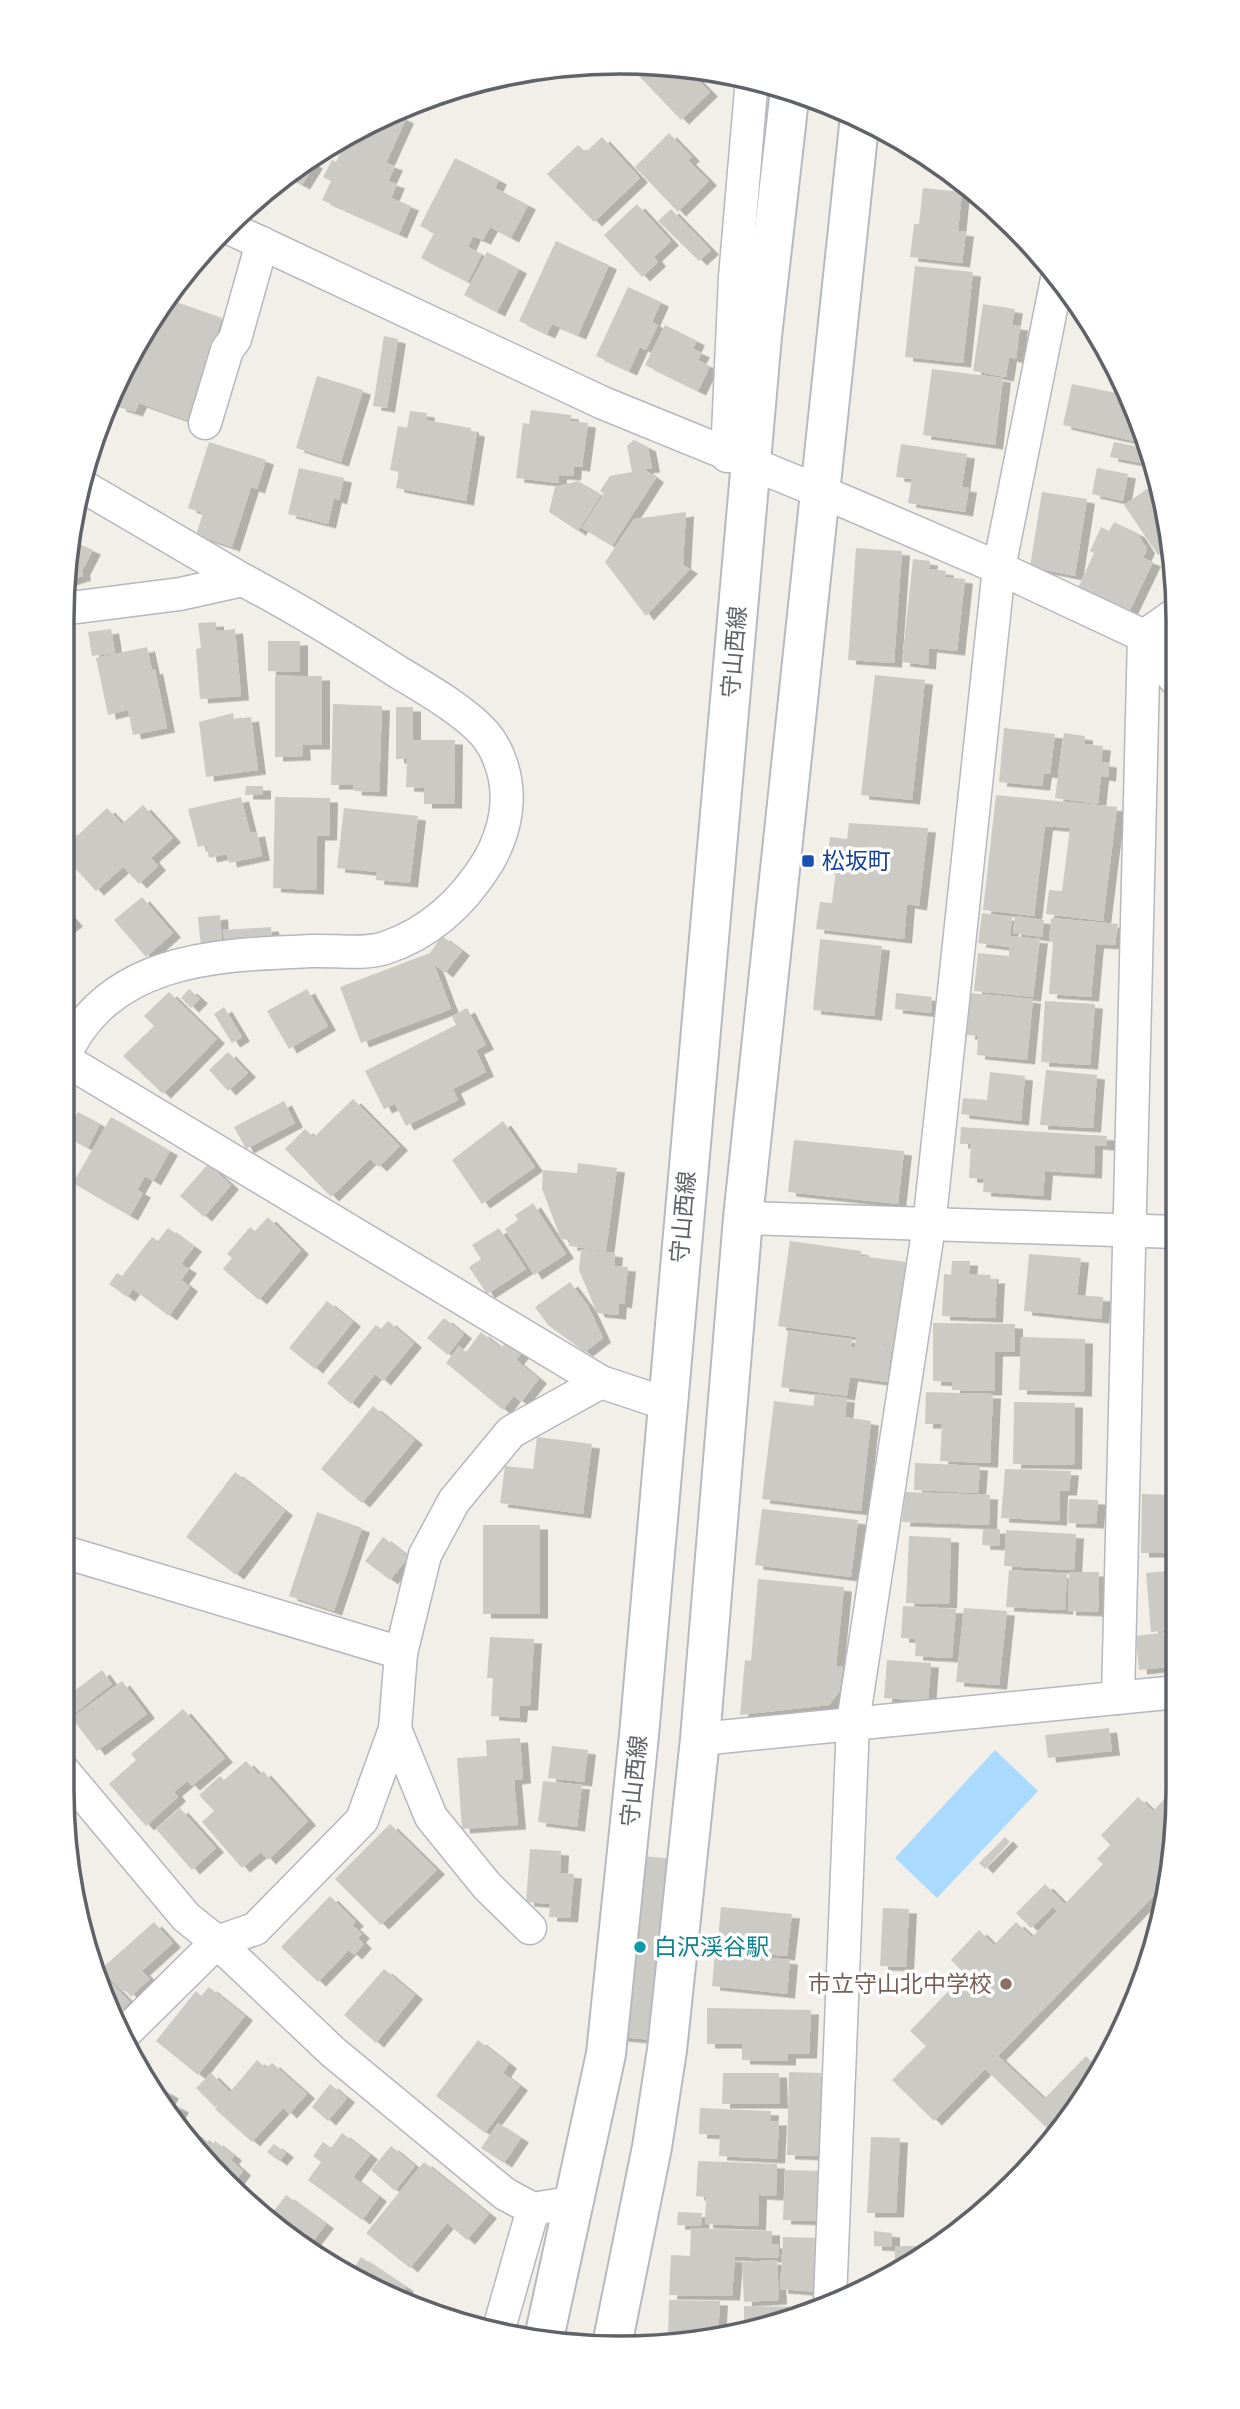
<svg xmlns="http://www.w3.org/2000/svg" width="1240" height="2409" viewBox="0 0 1240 2409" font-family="Roboto,'Noto Sans JP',sans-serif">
	<defs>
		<filter id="shadow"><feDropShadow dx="8" dy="4.5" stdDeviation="0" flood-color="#0004"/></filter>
	</defs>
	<rect width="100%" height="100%" fill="#f1efe8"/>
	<polygon fill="#aadaff" points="995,1750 1038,1791 937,1898 895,1858"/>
	<g fill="#cccac5" filter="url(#shadow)">
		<polygon points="651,63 702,70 695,77 710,92 681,120 638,75"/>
		<polygon points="393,113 406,119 386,163 395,166 388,181 397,184 391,198 411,206 399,234 322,200 331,181 323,177 332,160 336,162 350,132"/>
		<polygon points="669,133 692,157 688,160 709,181 678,212 635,167"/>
		<polygon points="602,137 640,178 594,222 547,174 578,145 586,152"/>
		<polygon points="455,158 499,180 495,188 528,205 511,238 490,227 483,240 473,236 468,247 482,254 468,282 421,258 434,233 420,226"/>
		<polygon points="307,160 315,164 302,185 285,176"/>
		<polygon points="923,188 962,192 958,231 966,232 962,263 910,257 914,224 919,224"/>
		<polygon points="637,204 671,241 654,257 658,262 642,277 604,235"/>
		<polygon points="671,209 711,250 699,261 658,221"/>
		<polygon points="556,241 609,265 578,335 552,324 547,334 519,321"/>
		<polygon points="487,252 519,269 497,312 464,295"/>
		<polygon points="915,266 973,272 963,363 905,357"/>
		<polygon points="628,287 661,302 652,322 658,325 646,350 640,347 629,371 596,356"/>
		<polygon points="165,298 222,318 187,420 139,403 135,412 118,407 145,331"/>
		<polygon points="983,304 1015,309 1012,325 1020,326 1016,359 1009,357 1006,377 973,371"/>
		<polygon points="665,325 697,341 693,349 702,353 698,360 710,366 698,391 645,365"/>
		<polygon points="384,336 398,339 387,408 373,406"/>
		<polygon points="932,369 1003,378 995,445 923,435"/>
		<polygon points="317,376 363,390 341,462 296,448"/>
		<polygon points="1072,384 1131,396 1139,417 1134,441 1063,425"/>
		<polygon points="531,410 571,415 571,421 588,423 582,467 574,466 573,476 559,475 559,483 516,478 523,423 529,424"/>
		<polygon points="410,411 427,413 426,420 471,428 471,431 477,432 466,501 396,488 399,472 390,470 398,426 407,428"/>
		<polygon points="634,440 648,447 652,468 644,469 656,478 612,546 582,528 604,494 600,491 610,476 632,472 627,446"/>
		<polygon points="209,442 266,460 257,489 251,487 232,547 196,535 203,513 188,508"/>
		<polygon points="1114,442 1144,448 1141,463 1110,457"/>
		<polygon points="901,444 967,454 962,487 969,488 965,512 908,503 912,479 896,477"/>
		<polygon points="299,468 344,478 339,500 334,498 328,524 288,514"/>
		<polygon points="1097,468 1128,474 1123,501 1092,494"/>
		<polygon points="578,481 601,495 578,531 549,512 555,487"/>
		<polygon points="1157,482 1173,545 1158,555 1124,505"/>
		<polygon points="1042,492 1087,499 1075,576 1030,567"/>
		<polygon points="686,512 683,565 690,569 646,616 605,562 634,519"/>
		<polygon points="1114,522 1137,533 1147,549 1143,558 1153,562 1129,612 1078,588 1094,553 1090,551 1101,527 1109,531"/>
		<polygon points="70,535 72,541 93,550 82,571 83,576 63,583"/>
		<polygon points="856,548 902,551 894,663 848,660"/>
		<polygon points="913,559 930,561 929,569 946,571 945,577 965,579 957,651 929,648 928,665 902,662"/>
		<polygon points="216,622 216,631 235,629 241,696 200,699 196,649 201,648 198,623"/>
		<polygon points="111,629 115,653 92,656 88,632"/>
		<polygon points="268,641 300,641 300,672 268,671"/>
		<polygon points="147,647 152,670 155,669 167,728 133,735 128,710 108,715 96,658"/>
		<polygon points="875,675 925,680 912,800 861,795"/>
		<polygon points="275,676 322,676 322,745 302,745 303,756 275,757"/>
		<polygon points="333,704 382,706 379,792 354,791 353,785 331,785"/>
		<polygon points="396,707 413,707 413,740 455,740 454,804 424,804 424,788 406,787 407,759 396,759"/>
		<polygon points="233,713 234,719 251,717 258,770 206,777 199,722"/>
		<polygon points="1004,728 1055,734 1050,774 1044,773 1042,786 999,782"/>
		<polygon points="1064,733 1085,736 1085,744 1103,746 1101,762 1109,763 1108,777 1101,776 1098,804 1055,798"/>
		<polygon points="246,786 263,786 263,795 245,795"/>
		<polygon points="996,795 1117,807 1103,921 1046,914 1049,890 1062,891 1070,828 1045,826 1034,916 983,910"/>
		<polygon points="241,797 250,833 257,832 262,856 229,863 227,854 209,858 206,845 198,847 188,809"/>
		<polygon points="275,797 330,798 329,836 317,836 316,890 273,888"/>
		<polygon points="143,805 173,838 151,858 158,866 139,884 123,867 96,891 62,854 62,837 70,830 76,837 107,808 122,824"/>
		<polygon points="344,808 418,816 410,883 376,880 377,872 337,868"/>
		<polygon points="849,823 928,828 919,906 907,904 904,939 816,929 820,902 832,903 836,871 826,870 830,837 847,839"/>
		<polygon points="142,897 173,933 146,957 114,920"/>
		<polygon points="62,907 75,922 62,932"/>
		<polygon points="982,913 1012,917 1010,936 1040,939 1033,997 974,991 978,953 1009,956 1009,947 978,943"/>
		<polygon points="220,915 222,945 201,946 198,917"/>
		<polygon points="1015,916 1044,920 1042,937 1013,933"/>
		<polygon points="1051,918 1118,924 1115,945 1096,944 1091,997 1049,994 1053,942 1049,942"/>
		<polygon points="271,927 272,942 225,945 223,930"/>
		<polygon points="442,936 462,951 445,973 434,964 451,1009 361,1043 340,987 430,953"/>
		<polygon points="820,939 882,946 874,1016 813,1010"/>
		<polygon points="189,989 200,999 191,1008 181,998"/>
		<polygon points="307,989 328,1026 289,1049 267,1011"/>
		<polygon points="169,992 217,1039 163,1094 123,1056 154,1026 144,1016"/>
		<polygon points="896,993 932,997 931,1013 895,1009"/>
		<polygon points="970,993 1033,999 1027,1060 977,1055 978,1036 967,1035"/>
		<polygon points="1045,1001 1095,1004 1090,1065 1041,1062"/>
		<polygon points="224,1007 242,1037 232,1043 214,1014"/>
		<polygon points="467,1008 486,1045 476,1050 486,1072 453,1089 458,1100 406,1126 395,1104 384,1109 365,1071 456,1025 452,1016"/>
		<polygon points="228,1052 248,1073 228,1091 209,1070"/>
		<polygon points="1046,1070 1097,1075 1093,1128 1040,1125"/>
		<polygon points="990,1072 1025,1076 1021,1121 961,1114 963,1098 987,1100"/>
		<polygon points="353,1099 400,1146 379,1167 370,1159 331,1197 285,1149 305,1129 314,1137"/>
		<polygon points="284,1101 295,1123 246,1149 234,1127"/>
		<polygon points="78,1112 100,1124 88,1148 65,1136"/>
		<polygon points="111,1117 170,1151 153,1181 145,1176 137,1190 143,1193 130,1216 73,1183"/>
		<polygon points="503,1121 535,1167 482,1204 452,1160"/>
		<polygon points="961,1127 1107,1136 1106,1146 1095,1145 1094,1174 1045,1171 1043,1196 983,1192 984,1179 969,1178 971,1144 960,1144"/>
		<polygon points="794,1140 904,1151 898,1204 788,1192"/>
		<polygon points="578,1163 617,1168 606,1251 569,1246 570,1240 561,1239 542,1189 543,1170 577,1173"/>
		<polygon points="208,1164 231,1185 204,1217 180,1196"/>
		<polygon points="533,1203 566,1254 534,1275 505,1229 518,1220 515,1215"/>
		<polygon points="268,1217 301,1250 259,1300 223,1269 232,1258 227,1254 250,1227 255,1231"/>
		<polygon points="168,1228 194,1247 181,1264 189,1269 181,1280 190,1287 169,1316 133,1289 127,1297 109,1284 117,1273 122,1276 152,1237 158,1241"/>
		<polygon points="499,1228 526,1269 487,1294 469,1267 481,1259 472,1245"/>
		<polygon points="790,1241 861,1251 861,1256 906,1262 894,1352 865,1348 891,1353 887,1382 850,1377 847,1396 781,1387 788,1331 852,1339 851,1347 855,1348 856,1337 778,1326"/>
		<polygon points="581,1249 615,1253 614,1266 628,1267 624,1304 619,1303 618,1315 597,1313 579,1270"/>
		<polygon points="1029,1254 1081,1258 1077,1295 1103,1297 1101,1319 1024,1311"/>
		<polygon points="952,1261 970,1261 969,1274 991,1275 990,1279 997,1279 995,1318 942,1316 944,1274 951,1275"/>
		<polygon points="570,1282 588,1306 603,1338 585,1352 548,1325 535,1307"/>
		<polygon points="327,1301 353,1322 315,1369 289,1348"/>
		<polygon points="444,1318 464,1334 448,1355 427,1338"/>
		<polygon points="388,1321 414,1343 383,1381 375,1374 351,1404 327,1383 376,1325 381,1329"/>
		<polygon points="933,1323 1015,1324 1015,1352 995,1352 994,1391 952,1390 952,1382 933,1381"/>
		<polygon points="481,1332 501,1348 506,1342 521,1354 516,1360 539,1379 521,1402 514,1396 503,1410 446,1363 459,1346 466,1352"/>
		<polygon points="1021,1337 1085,1339 1084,1392 1019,1390"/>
		<polygon points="926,1392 993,1394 990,1463 940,1461 942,1424 925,1424"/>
		<polygon points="815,1394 847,1398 845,1417 871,1421 861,1511 762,1499 774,1401 813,1406"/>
		<polygon points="1014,1402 1075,1403 1074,1465 1013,1464"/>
		<polygon points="373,1406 415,1440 362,1503 321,1469"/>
		<polygon points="537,1437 592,1444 583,1514 500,1503 505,1466 533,1469"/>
		<polygon points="915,1463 980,1466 978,1493 914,1490"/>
		<polygon points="1005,1469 1071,1471 1069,1491 1060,1491 1059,1521 1001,1518"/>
		<polygon points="235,1472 285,1511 236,1575 186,1537"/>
		<polygon points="906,1492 990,1495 989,1525 902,1522"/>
		<polygon points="1142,1494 1177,1495 1177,1553 1141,1553"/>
		<polygon points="1069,1499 1098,1500 1096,1524 1068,1523"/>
		<polygon points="762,1509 858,1520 851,1577 755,1565"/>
		<polygon points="317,1512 362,1528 334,1611 289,1596"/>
		<rect x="483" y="1525" width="57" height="89"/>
		<polygon points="983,1529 1000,1529 999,1546 982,1545"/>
		<polygon points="1006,1530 1076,1534 1074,1570 1004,1566"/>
		<polygon points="909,1536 951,1538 949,1604 906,1603"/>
		<polygon points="383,1537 409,1557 390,1580 365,1561"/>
		<polygon points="1009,1570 1067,1574 1065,1610 1006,1607"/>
		<polygon points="1177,1570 1177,1630 1151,1632 1146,1573"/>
		<polygon points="1069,1572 1099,1572 1098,1612 1068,1611"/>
		<polygon points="758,1579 844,1587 836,1666 843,1667 839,1692 829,1705 740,1715 745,1660 751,1661"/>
		<polygon points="903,1606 956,1609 952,1658 915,1656 916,1639 901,1638"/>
		<polygon points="964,1608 1007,1611 999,1685 956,1682"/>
		<polygon points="1177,1631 1177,1666 1139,1670 1136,1636"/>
		<polygon points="490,1637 534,1639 530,1706 520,1706 519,1718 491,1716 493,1678 487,1678"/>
		<polygon points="887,1660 931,1663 928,1701 884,1698"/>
		<polygon points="102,1670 112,1684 65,1721 61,1716 61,1701"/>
		<polygon points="122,1681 147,1714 97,1751 72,1718"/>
		<polygon points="183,1709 225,1758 192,1786 187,1781 174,1792 178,1797 146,1826 109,1784 136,1760 131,1754"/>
		<polygon points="1109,1728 1112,1751 1048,1758 1045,1735"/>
		<polygon points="520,1738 523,1779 514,1780 518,1825 462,1829 457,1758 487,1756 486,1740"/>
		<polygon points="552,1746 588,1750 584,1782 548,1778"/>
		<polygon points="246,1761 259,1775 263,1771 308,1821 268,1860 261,1852 242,1868 202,1822 214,1811 199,1795 220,1776 224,1780"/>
		<polygon points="543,1781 582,1785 577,1827 538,1822"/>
		<polygon points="1177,1786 1178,1825 1168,1881 998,2056 1044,2099 1086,2056 1098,2068 1052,2133 985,2069 934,2121 892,2080 926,2046 910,2031 965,1974 951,1960 979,1930 994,1945 1016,1922 1032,1937 1057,1911 1053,1907 1031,1928 1016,1913 1045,1884 1065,1904 1103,1864 1097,1859 1110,1845 1101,1835 1138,1797 1153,1811"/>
		<polygon points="180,1808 216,1848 192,1870 156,1829"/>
		<polygon points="390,1824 437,1870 381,1925 335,1879"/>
		<polygon points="1005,1837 1010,1842 985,1869 979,1863"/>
		<polygon points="530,1849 561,1851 560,1873 574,1874 570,1918 549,1917 550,1904 526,1902"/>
		<polygon points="615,1853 683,1860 665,2041 597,2035"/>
		<polygon points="330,1896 356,1922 352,1925 362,1934 358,1938 364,1944 354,1955 349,1950 318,1982 281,1947"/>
		<polygon points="721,1907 792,1914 787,1956 717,1950"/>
		<polygon points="883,1908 909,1909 906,1967 880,1966"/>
		<polygon points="154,1922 173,1943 142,1971 150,1979 131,1996 126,1990 123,1992 101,1969"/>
		<polygon points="715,1952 790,1960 787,1994 712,1986"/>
		<polygon points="93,1964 130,2002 121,2011 104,1992 91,1969"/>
		<polygon points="384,1969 415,1995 376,2043 344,2015"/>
		<polygon points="209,1987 245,2016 198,2075 156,2041 196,1991 201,1996"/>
		<polygon points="707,2008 811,2010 809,2054 788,2054 788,2061 742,2060 742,2044 707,2044"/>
		<polygon points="478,2040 509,2064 503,2073 520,2086 485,2133 436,2096"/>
		<polygon points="257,2060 266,2068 272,2063 307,2094 289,2114 283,2108 252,2142 215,2109 225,2097 215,2107 196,2088 211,2073 230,2092"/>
		<polygon points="789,2072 821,2073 821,2156 787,2155"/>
		<polygon points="723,2073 779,2073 780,2104 722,2104"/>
		<polygon points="153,2084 171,2094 167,2101 181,2108 173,2122"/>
		<polygon points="330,2084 347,2098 328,2121 312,2107"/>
		<polygon points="700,2108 771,2111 770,2121 779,2121 777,2159 719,2156 720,2135 699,2134"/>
		<polygon points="498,2123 521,2138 504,2163 481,2148"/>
		<polygon points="342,2133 370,2155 353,2177 379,2197 362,2220 308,2180 321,2162 313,2156 323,2142 331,2148"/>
		<polygon points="201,2136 212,2145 215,2141 234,2156 231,2160 243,2171 231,2187 192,2146"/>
		<polygon points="871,2137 900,2138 896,2213 867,2213"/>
		<polygon points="274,2144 286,2153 279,2161 267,2152"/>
		<polygon points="391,2146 415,2166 395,2191 371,2170"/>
		<polygon points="698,2161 777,2164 776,2196 759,2195 758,2226 705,2224 706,2197 696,2196"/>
		<polygon points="424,2162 489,2214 467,2240 447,2223 410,2268 366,2233"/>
		<polygon points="785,2170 821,2171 819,2221 783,2220"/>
		<polygon points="246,2195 259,2207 255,2212 242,2199"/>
		<polygon points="286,2195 326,2224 307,2249 267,2220"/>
		<polygon points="678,2212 702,2213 701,2226 677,2225"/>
		<polygon points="691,2228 772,2231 772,2244 779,2244 778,2258 715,2256 735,2258 732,2296 669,2295 671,2255 690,2256"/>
		<polygon points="874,2231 892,2233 892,2247 874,2246"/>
		<polygon points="783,2237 822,2238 818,2292 780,2289"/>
		<polygon points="895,2246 916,2246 916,2255 895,2270"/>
		<polygon points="361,2257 406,2287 401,2295 349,2276"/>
		<polygon points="777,2260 779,2300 744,2302 742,2262"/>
		<polygon points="669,2300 720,2301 718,2335 704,2340 668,2339"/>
		<polygon points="744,2306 811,2307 737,2330 737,2322 744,2322"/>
	</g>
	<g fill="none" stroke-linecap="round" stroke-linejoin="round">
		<defs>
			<g id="street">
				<polyline points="227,227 603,403 848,503 999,568 1144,636 1174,678"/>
				<polyline points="205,423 227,350 235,339 262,243"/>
				<polyline points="727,456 735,277 752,78"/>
				<polyline points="62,609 180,594 243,580 79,484"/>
				<polyline points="62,1058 601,1382 667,1404"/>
				<path d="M62,1061C106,958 214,955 311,951C334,950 364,955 385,948C430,933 464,901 488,862C506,831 513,795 500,761C497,752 490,740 484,733C463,710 425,688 398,672C347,639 296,608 243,580"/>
				<polyline points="743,1218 1176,1232"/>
				<polyline points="61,1551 401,1653"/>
				<polyline points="1118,1698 1144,636 1174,615"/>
				<polyline points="395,1729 431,1817 487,1886 530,1928"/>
				<polyline points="700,1739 1177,1692"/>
				<polyline points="61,1768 186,1917 217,1942 333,2052 505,2194 533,2209 575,2202"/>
				<polyline points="125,2033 217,1942 255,1929 362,1820 395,1729 401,1653 425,1555 454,1501 511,1432 601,1382"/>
				<polyline points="830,2301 853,1722 929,1226 999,568 1058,274"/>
				<polyline points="498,2332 533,2209"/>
			</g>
			<g id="secondary">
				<polyline points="544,2338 606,2054 639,1735 762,336 790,90"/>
				<polyline points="613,2340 652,2147 667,2050 700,1739 743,1218 860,116"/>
			</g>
		</defs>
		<use href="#street" stroke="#b5b8bc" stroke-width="35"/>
		<use href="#secondary" stroke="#b6babf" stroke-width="42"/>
		<use href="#street" stroke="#fff" stroke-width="32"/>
		<use href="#secondary" stroke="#fff" stroke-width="38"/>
	</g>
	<rect fill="#1a4fb4" stroke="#fff" stroke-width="2.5" x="801" y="854" width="14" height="14" rx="3.5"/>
	<circle fill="#0f9aa8" stroke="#fff" stroke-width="2.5" cx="640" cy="1947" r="7"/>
	<circle fill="#8d6e63" stroke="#fff" stroke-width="2.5" cx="1006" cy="1984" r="7"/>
	<g text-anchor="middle" stroke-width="7" stroke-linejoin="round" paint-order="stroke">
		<g font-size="23" fill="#5f6368" stroke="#fff">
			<text transform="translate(734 652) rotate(-85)" y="8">守山西線</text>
			<text transform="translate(683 1217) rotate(-85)" y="8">守山西線</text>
			<text transform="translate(634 1781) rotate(-84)" y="8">守山西線</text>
		</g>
		<g font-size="23" fill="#164399" stroke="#fff" text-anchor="start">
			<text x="822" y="869">松坂町</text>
		</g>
		<g font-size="23" fill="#0d838f" stroke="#fff" text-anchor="start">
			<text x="654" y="1955">白沢渓谷駅</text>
		</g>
		<g font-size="23" fill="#785e54" stroke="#fff" text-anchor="end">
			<text x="992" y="1992">市立守山北中学校</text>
		</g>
	</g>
	<path d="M0 0H1240V2409H0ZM620 74H620A546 546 0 0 1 1166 620V1790A546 546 0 0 1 620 2336H620A546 546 0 0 1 74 1790V620A546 546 0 0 1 620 74Z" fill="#fff" fill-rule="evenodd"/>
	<path fill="none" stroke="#5f6368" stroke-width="3.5" d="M620 74H620A546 546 0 0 1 1166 620V1790A546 546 0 0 1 620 2336H620A546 546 0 0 1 74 1790V620A546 546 0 0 1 620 74Z"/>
</svg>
